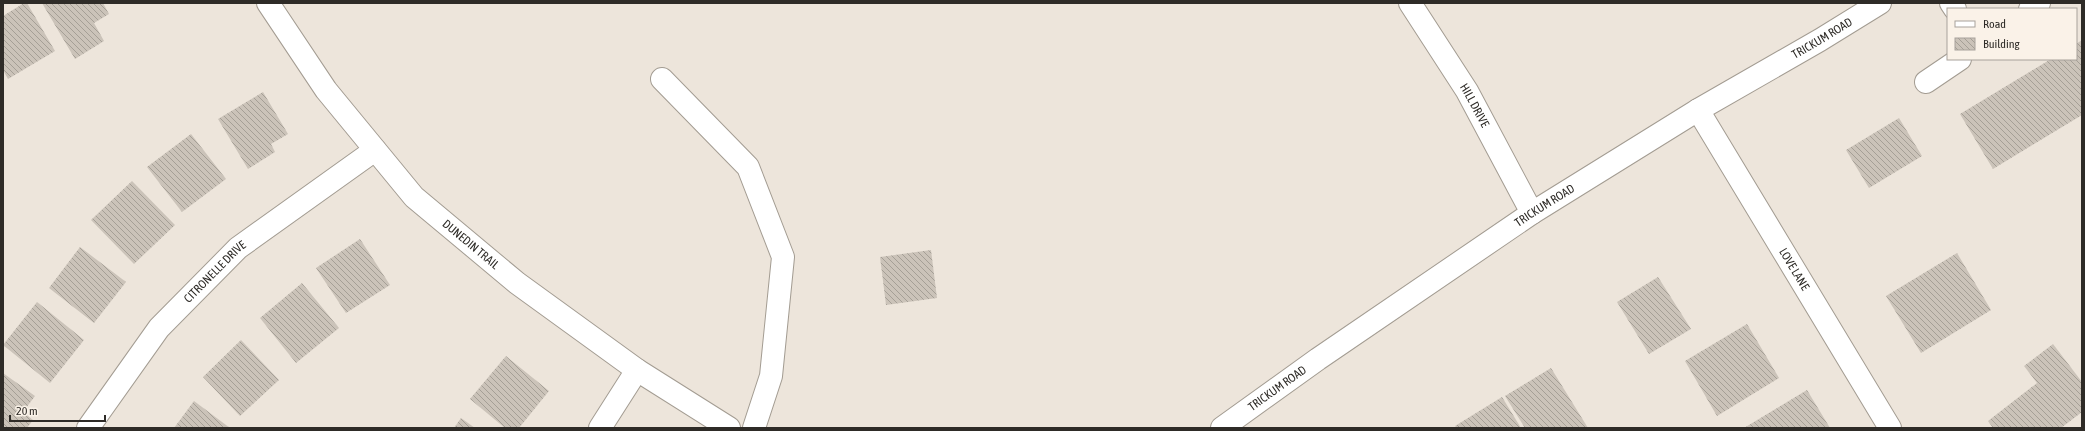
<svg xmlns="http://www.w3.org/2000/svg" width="2085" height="431" viewBox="0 0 2085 431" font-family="'Asap Condensed',sans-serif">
	<defs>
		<pattern id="building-back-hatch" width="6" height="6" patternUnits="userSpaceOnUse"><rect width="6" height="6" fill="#cbc3b9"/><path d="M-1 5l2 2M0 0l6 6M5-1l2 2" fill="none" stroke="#a59f96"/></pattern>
	</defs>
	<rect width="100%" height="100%" fill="#ede5db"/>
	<g fill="url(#building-back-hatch)">
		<polygon points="24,3 27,3 55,51 8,79 3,70 3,16"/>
		<polygon points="42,3 103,3 109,14 94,23 104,41 75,59"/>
		<polygon points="2082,40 2082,115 1993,169 1960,114 2051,59 2076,59 2076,44"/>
		<polygon points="263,92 288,134 271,144 275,152 248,169 218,119"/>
		<polygon points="1899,118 1922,156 1869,188 1846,150"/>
		<polygon points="191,134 226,179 182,212 147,167"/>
		<polygon points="132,181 175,225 134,264 91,220"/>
		<polygon points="360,239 390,285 346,313 316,268"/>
		<polygon points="80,247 126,282 94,323 49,288"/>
		<polygon points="931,250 937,298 886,305 880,257"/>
		<polygon points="1957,253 1991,310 1921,353 1886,296"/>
		<polygon points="1658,277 1691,329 1649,354 1617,302"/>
		<polygon points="302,283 339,328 296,363 260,318"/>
		<polygon points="37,302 84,340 50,383 3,345"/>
		<polygon points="1747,324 1779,378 1717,416 1685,361"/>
		<polygon points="241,340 279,380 240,416 203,377"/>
		<polygon points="2053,344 2082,382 2082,412 2061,428 1993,428 1988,421 2037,383 2024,366"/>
		<polygon points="506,356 549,391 519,428 505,428 470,399"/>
		<polygon points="1551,368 1588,428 1525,428 1505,396"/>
		<polygon points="3,373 35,396 23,412 33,420 27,428 3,428"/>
		<polygon points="1807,390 1830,428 1744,428"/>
		<polygon points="1502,397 1521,428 1457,428 1455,426"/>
		<polygon points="194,401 230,428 174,428"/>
		<polygon points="461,418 475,428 454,428"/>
	</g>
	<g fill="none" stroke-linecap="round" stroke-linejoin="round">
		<defs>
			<g id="minor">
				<path id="s1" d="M268,3L326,90L414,197L517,283L637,370L729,428"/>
				<path id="s2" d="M1410,3L1467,91L1532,213"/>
				<polyline points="1951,3 1955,9"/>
				<polyline points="2030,9 2039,3"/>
				<polyline points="662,79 748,167 783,257 771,376 754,428"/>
				<polyline points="1926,82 1960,59"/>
				<path id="s3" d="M1698,110L1890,428"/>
				<path id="s4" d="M88,428L159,328L238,248L375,150"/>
				<polyline points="600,428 637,370"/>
				<path id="s5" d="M1222,428L1318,359L1532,213L1698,110L1820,40L1880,3"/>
			</g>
		</defs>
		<use href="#minor" stroke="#a39c92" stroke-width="24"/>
		<use href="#minor" stroke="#fff" stroke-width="22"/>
	</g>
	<g text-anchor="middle" stroke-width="3" stroke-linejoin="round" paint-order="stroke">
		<g font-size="12" fill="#2e2b27" stroke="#faf2e8">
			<text dy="4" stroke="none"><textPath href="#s5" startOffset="716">TRICKUM ROAD</textPath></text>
			<text dy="4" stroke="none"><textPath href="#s2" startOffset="121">HILL DRIVE</textPath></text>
			<text dy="4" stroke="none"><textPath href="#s5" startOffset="392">TRICKUM ROAD</textPath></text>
			<text dy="4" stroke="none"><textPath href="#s1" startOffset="317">DUNEDIN TRAIL</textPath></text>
			<text dy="4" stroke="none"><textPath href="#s3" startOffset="186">LOVE LANE</textPath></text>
			<text dy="4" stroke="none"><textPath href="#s4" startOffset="202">CITRONELLE DRIVE</textPath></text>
			<text dy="4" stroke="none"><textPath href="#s5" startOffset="68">TRICKUM ROAD</textPath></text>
		</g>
	</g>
	<rect width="2085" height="431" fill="none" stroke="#2e2b27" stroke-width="8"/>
	<rect x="1947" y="8" width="130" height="52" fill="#faf2e8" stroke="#a8a29b"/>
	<rect x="1955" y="21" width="20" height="6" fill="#ffffff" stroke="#a8a29b"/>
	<text x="1983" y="28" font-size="12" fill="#2e2b27">Road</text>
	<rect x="1955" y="38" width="20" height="12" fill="url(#building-back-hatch)" stroke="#a8a29b"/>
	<text x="1983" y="48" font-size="12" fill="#2e2b27">Building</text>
	<path d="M10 415v6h95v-6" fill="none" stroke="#2e2b27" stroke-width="2"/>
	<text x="16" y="415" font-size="12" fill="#2e2b27" stroke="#faf2e8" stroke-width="3" paint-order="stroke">20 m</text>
</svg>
